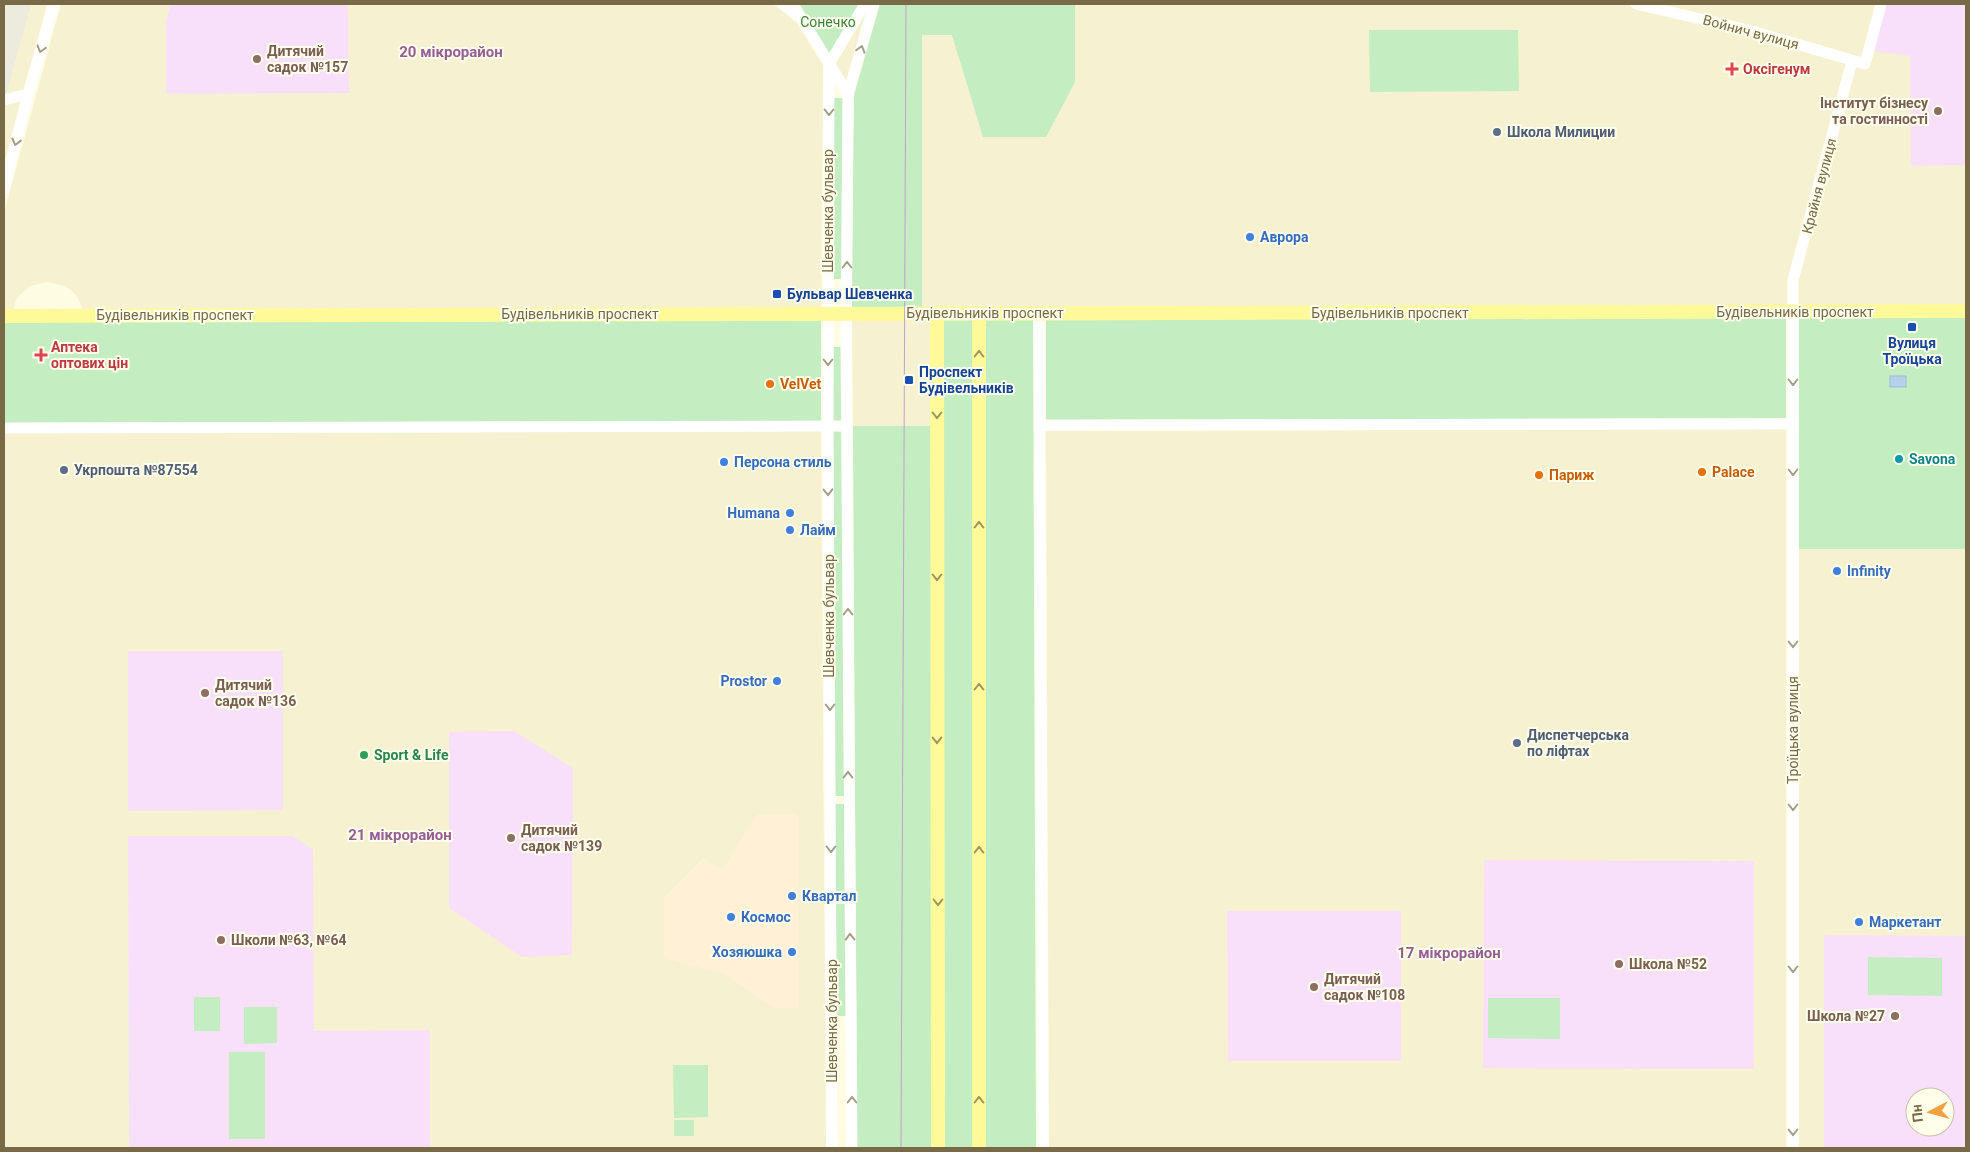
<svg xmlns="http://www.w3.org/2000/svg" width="1970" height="1152" viewBox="0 0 1970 1152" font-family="Roboto,sans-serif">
	<rect width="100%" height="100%" fill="#fefce3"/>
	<g fill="#f6f1d1" fill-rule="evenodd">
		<polygon points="4,4 47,4 4,164"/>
		<polygon points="61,4 773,4 796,22 823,65 821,308 82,309 78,298 72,291 65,286 47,282 30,286 17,298 13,310 4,310 4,213"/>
		<polygon points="797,4 1966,4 1966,305 852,307 854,96"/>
		<polygon points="852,320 931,320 932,426 853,426"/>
		<polygon points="1786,429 1786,1148 1049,1148 1046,431"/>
		<polygon points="821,431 826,1148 4,1148 4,432"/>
		<path d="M1799,549H1966V1148H1799ZM1915,1097H1945V1127H1915Z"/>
	</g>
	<polygon fill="#fff0d6" points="757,814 798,814 798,1008 774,1008 723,973 664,958 664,897 703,858 722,870"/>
	<polygon fill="#edeade" points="4,4 31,4 6,95 4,95"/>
	<g fill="#f9e0fa" fill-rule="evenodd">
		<polygon points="170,4 348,4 349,93 166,94 166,24"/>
		<polygon points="1885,4 1966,4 1966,165 1911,166 1910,56 1873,51"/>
		<polygon points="128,651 283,651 283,810 128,811"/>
		<polygon points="514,731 573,768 572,955 522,957 449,908 449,732"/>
		<polygon points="128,836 293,836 313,850 314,1031 430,1030 430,1148 129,1148"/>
		<polygon points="1484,860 1754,861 1754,1069 1483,1068"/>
		<polygon points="1227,911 1401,911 1401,1061 1228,1061"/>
		<path d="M1824,935L1966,936V1148H1824ZM1915,1097H1945V1127H1915Z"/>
	</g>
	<g fill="#c4edc1">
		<polygon points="797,4 860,4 829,56"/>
		<polygon points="880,4 1075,4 1075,82 1046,137 983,137 952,35 922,35 922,307 852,307 854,96"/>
		<polygon points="1369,30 1518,30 1519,91 1370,92"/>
		<polygon points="833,98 843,98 842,279 832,279"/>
		<polygon points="1966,317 1966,549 1799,549 1799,318"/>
		<polygon points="1786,318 1786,418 1046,420 1046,319"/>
		<polygon points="943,319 973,319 974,1148 943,1148"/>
		<polygon points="985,319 1033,319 1036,1148 985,1148"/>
		<polygon points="821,320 821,421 4,423 4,322"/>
		<polygon points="832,347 842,347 843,422 832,422"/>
		<polygon points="853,426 932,426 932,1148 857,1148"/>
		<polygon points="832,430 843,430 844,796 834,796"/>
		<polygon points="834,804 844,804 846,896 835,896"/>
		<polygon points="835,904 846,904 847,1016 836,1016"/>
		<polygon points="1868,957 1942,958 1942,996 1868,995"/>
		<rect x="194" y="997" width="26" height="34"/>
		<polygon points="1488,998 1560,998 1560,1039 1488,1038"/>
		<polygon points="244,1007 277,1007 277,1043 244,1044"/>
		<rect x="229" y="1052" width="36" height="87"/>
		<polygon points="673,1065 708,1065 708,1117 674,1118"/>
		<rect x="674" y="1120" width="20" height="16"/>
	</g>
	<rect fill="#b6d1e9" stroke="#9cbddc" x="1890" y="376" width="16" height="11"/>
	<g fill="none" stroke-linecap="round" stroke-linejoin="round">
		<g stroke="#fff" stroke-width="11">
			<polyline points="783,4 797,15"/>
			<polyline points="793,4 848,94"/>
			<polyline points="1636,4 1752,31 1865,64 1881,4"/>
			<polyline points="4,100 28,94"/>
			<polyline points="4,189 28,94 54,4"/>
			<polyline points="1039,313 1043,1148"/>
			<polyline points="1040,425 1793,424"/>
			<polyline points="4,428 847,426"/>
			<polyline points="832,1148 828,426 829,64 865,4"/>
			<polyline points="852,1148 846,343 848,94 874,4"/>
			<polyline points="1793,1148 1793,280 1852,61"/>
		</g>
		<g stroke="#fffa99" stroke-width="14">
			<polyline points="937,313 938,1148"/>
			<polyline points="979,313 979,1148"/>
			<polyline points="4,316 1966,311"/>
		</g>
		<polyline stroke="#c3a1c9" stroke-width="1" points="901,1148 906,4"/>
	</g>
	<defs><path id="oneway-chevron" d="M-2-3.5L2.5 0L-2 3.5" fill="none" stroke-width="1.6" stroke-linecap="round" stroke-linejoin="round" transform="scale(1.25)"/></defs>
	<g stroke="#a79e87">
		<use href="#oneway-chevron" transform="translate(41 49) rotate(106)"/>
		<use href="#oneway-chevron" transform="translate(861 49) rotate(-74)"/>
		<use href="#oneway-chevron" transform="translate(829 112) rotate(90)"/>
		<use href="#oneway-chevron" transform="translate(16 142) rotate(104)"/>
		<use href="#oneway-chevron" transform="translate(847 265) rotate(-90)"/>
		<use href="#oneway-chevron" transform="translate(828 362) rotate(90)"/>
		<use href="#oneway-chevron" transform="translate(1793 382) rotate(90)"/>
		<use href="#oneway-chevron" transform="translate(1793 472) rotate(90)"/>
		<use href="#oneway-chevron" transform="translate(828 492) rotate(89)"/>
		<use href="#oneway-chevron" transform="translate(848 612) rotate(-90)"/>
		<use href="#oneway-chevron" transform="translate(1793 644) rotate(90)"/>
		<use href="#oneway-chevron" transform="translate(830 707) rotate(90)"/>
		<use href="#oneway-chevron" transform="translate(848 775) rotate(-90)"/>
		<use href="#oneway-chevron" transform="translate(1793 807) rotate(90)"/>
		<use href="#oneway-chevron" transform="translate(831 849) rotate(90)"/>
		<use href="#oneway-chevron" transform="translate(850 937) rotate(-91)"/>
		<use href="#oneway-chevron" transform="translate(1793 969) rotate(90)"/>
		<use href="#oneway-chevron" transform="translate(852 1100) rotate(-90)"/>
		<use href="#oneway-chevron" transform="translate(1793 1132) rotate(90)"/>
	</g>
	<g stroke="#a09460">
		<use href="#oneway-chevron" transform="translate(979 354) rotate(-90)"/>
		<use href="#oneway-chevron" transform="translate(937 415) rotate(90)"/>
		<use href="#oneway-chevron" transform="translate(979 525) rotate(-90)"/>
		<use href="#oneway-chevron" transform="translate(937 577) rotate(90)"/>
		<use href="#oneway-chevron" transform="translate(979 687) rotate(-90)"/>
		<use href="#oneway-chevron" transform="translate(937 740) rotate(90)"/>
		<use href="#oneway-chevron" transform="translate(979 850) rotate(-90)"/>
		<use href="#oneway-chevron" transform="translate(938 902) rotate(90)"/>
		<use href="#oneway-chevron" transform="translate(979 1100) rotate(-90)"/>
	</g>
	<g fill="#8d6e63" stroke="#fffeeb" stroke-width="2">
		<circle cx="257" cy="59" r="5"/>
		<circle cx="1938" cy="111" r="5"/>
		<circle cx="205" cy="693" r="5"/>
		<circle cx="511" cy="838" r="5"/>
		<circle cx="221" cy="940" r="5"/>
		<circle cx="1619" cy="964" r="5"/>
		<circle cx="1314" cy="987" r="5"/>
		<circle cx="1895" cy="1016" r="5"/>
	</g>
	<g fill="#e0444e" stroke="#fffeeb" stroke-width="2">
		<path d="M1729.5 61.5h5v5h5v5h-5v5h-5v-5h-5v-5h5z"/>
		<path d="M38.5 347.5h5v5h5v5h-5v5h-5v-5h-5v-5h5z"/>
	</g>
	<g fill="#5c6f8a" stroke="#fffeeb" stroke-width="2">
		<circle cx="1497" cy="132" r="5"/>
		<circle cx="64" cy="470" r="5"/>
		<circle cx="1517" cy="743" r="5"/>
	</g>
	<g fill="#3f7fe0" stroke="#fffeeb" stroke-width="2">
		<circle cx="1250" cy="237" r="5"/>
		<circle cx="724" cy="462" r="5"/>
		<circle cx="790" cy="513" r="5"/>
		<circle cx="790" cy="530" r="5"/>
		<circle cx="1837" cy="571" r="5"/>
		<circle cx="777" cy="681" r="5"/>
		<circle cx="792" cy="896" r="5"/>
		<circle cx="731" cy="917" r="5"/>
		<circle cx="1859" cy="922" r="5"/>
		<circle cx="792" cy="952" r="5"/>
	</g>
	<g fill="#1a4fb4" stroke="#fffeeb" stroke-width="2">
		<rect x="772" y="289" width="10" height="10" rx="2.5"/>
		<rect x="1907" y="322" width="10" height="10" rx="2.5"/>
		<rect x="904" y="375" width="10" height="10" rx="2.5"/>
	</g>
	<g fill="#e8710a" stroke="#fffeeb" stroke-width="2">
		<circle cx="770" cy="384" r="5"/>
		<circle cx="1702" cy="472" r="5"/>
		<circle cx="1539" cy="475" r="5"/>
	</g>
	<circle fill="#0f9aa8" stroke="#fffeeb" stroke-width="2" cx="1899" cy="459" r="5"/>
	<circle fill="#2e9e5b" stroke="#fffeeb" stroke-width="2" cx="364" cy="755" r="5"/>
	<g text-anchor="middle" stroke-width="4" stroke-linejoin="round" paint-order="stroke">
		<g font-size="14" fill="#3e8040" stroke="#fffeeb">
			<text x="828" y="27">Сонечко</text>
		</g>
		<g font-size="14" fill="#786947" stroke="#fffeeb">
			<text transform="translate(1751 32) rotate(15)" y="5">Войнич вулиця</text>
			<text transform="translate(1819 186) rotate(-75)" y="5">Крайня вулиця</text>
			<text transform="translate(828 211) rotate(-90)" y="5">Шевченка бульвар</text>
			<text x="1795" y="317">Будівельників проспект</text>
			<text x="985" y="318">Будівельників проспект</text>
			<text x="1390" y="318">Будівельників проспект</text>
			<text x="580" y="319">Будівельників проспект</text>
			<text x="175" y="320">Будівельників проспект</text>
			<text transform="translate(829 616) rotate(-90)" y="5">Шевченка бульвар</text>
			<text transform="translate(1793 730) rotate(-90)" y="5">Троїцька вулиця</text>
			<text transform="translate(832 1021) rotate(-90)" y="5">Шевченка бульвар</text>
		</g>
		<g font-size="14" font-weight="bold" fill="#785e54" stroke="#fffeeb" text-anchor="start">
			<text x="267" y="56">Дитячий<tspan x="267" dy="16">садок №157</tspan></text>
			<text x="1928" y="108" text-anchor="end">Інститут бізнесу<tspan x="1928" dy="16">та гостинності</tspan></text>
			<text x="215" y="690">Дитячий<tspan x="215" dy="16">садок №136</tspan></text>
			<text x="521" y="835">Дитячий<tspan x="521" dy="16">садок №139</tspan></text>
			<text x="231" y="945">Школи №63, №64</text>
			<text x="1629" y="969">Школа №52</text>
			<text x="1324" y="984">Дитячий<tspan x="1324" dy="16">садок №108</tspan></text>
			<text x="1885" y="1021" text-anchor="end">Школа №27</text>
		</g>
		<g font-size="14" font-weight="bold" fill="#be3a42" stroke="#fffeeb" text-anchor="start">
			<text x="1743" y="74">Оксігенум</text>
			<text x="51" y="352">Аптека<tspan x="51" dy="16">оптових цін</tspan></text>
		</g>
		<g font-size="14" font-weight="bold" fill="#4e5e75" stroke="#fffeeb" text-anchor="start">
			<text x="1507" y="137">Школа Милиции</text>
			<text x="74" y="475">Укрпошта №87554</text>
			<text x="1527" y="740">Диспетчерська<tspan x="1527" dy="16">по ліфтах</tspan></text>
		</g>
		<g font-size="14" font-weight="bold" fill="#366cbe" stroke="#fffeeb" text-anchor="start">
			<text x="1260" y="242">Аврора</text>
			<text x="734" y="467">Персона стиль</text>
			<text x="780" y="518" text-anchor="end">Humana</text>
			<text x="800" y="535">Лайм</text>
			<text x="1847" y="576">Infinity</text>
			<text x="767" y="686" text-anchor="end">Prostor</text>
			<text x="802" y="901">Квартал</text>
			<text x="741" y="922">Космос</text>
			<text x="1869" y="927">Маркетант</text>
			<text x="782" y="957" text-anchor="end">Хозяюшка</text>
		</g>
		<g font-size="14" font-weight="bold" fill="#164399" stroke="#fffeeb" text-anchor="start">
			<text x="787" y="299">Бульвар Шевченка</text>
			<text x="1912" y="348" text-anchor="middle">Вулиця<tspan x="1912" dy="16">Троїцька</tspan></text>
			<text x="919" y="377">Проспект<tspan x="919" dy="16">Будівельників</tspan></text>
		</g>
		<g font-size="14" font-weight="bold" fill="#c56008" stroke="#fffeeb" text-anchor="start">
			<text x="780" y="389">VelVet</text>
			<text x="1712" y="477">Palace</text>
			<text x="1549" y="480">Париж</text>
		</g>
		<g font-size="14" font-weight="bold" fill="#0d838f" stroke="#fffeeb" text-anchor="start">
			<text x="1909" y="464">Savona</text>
		</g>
		<g font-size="14" font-weight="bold" fill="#27864d" stroke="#fffeeb" text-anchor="start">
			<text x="374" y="760">Sport &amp; Life</text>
		</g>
		<g font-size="15" font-weight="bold" fill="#955e95" stroke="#fffeeb">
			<text x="451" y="57">20 мікрорайон</text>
			<text x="400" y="840">21 мікрорайон</text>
			<text x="1449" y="958">17 мікрорайон</text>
		</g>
	</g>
	<rect width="1970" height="1152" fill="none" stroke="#786947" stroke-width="10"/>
	<g transform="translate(1930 1112) rotate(264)"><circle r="24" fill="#fffeeb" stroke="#c9c2a9"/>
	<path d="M0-4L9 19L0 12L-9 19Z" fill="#f1a13f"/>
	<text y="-8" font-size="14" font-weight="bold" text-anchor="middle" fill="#786947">Пн</text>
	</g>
</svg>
